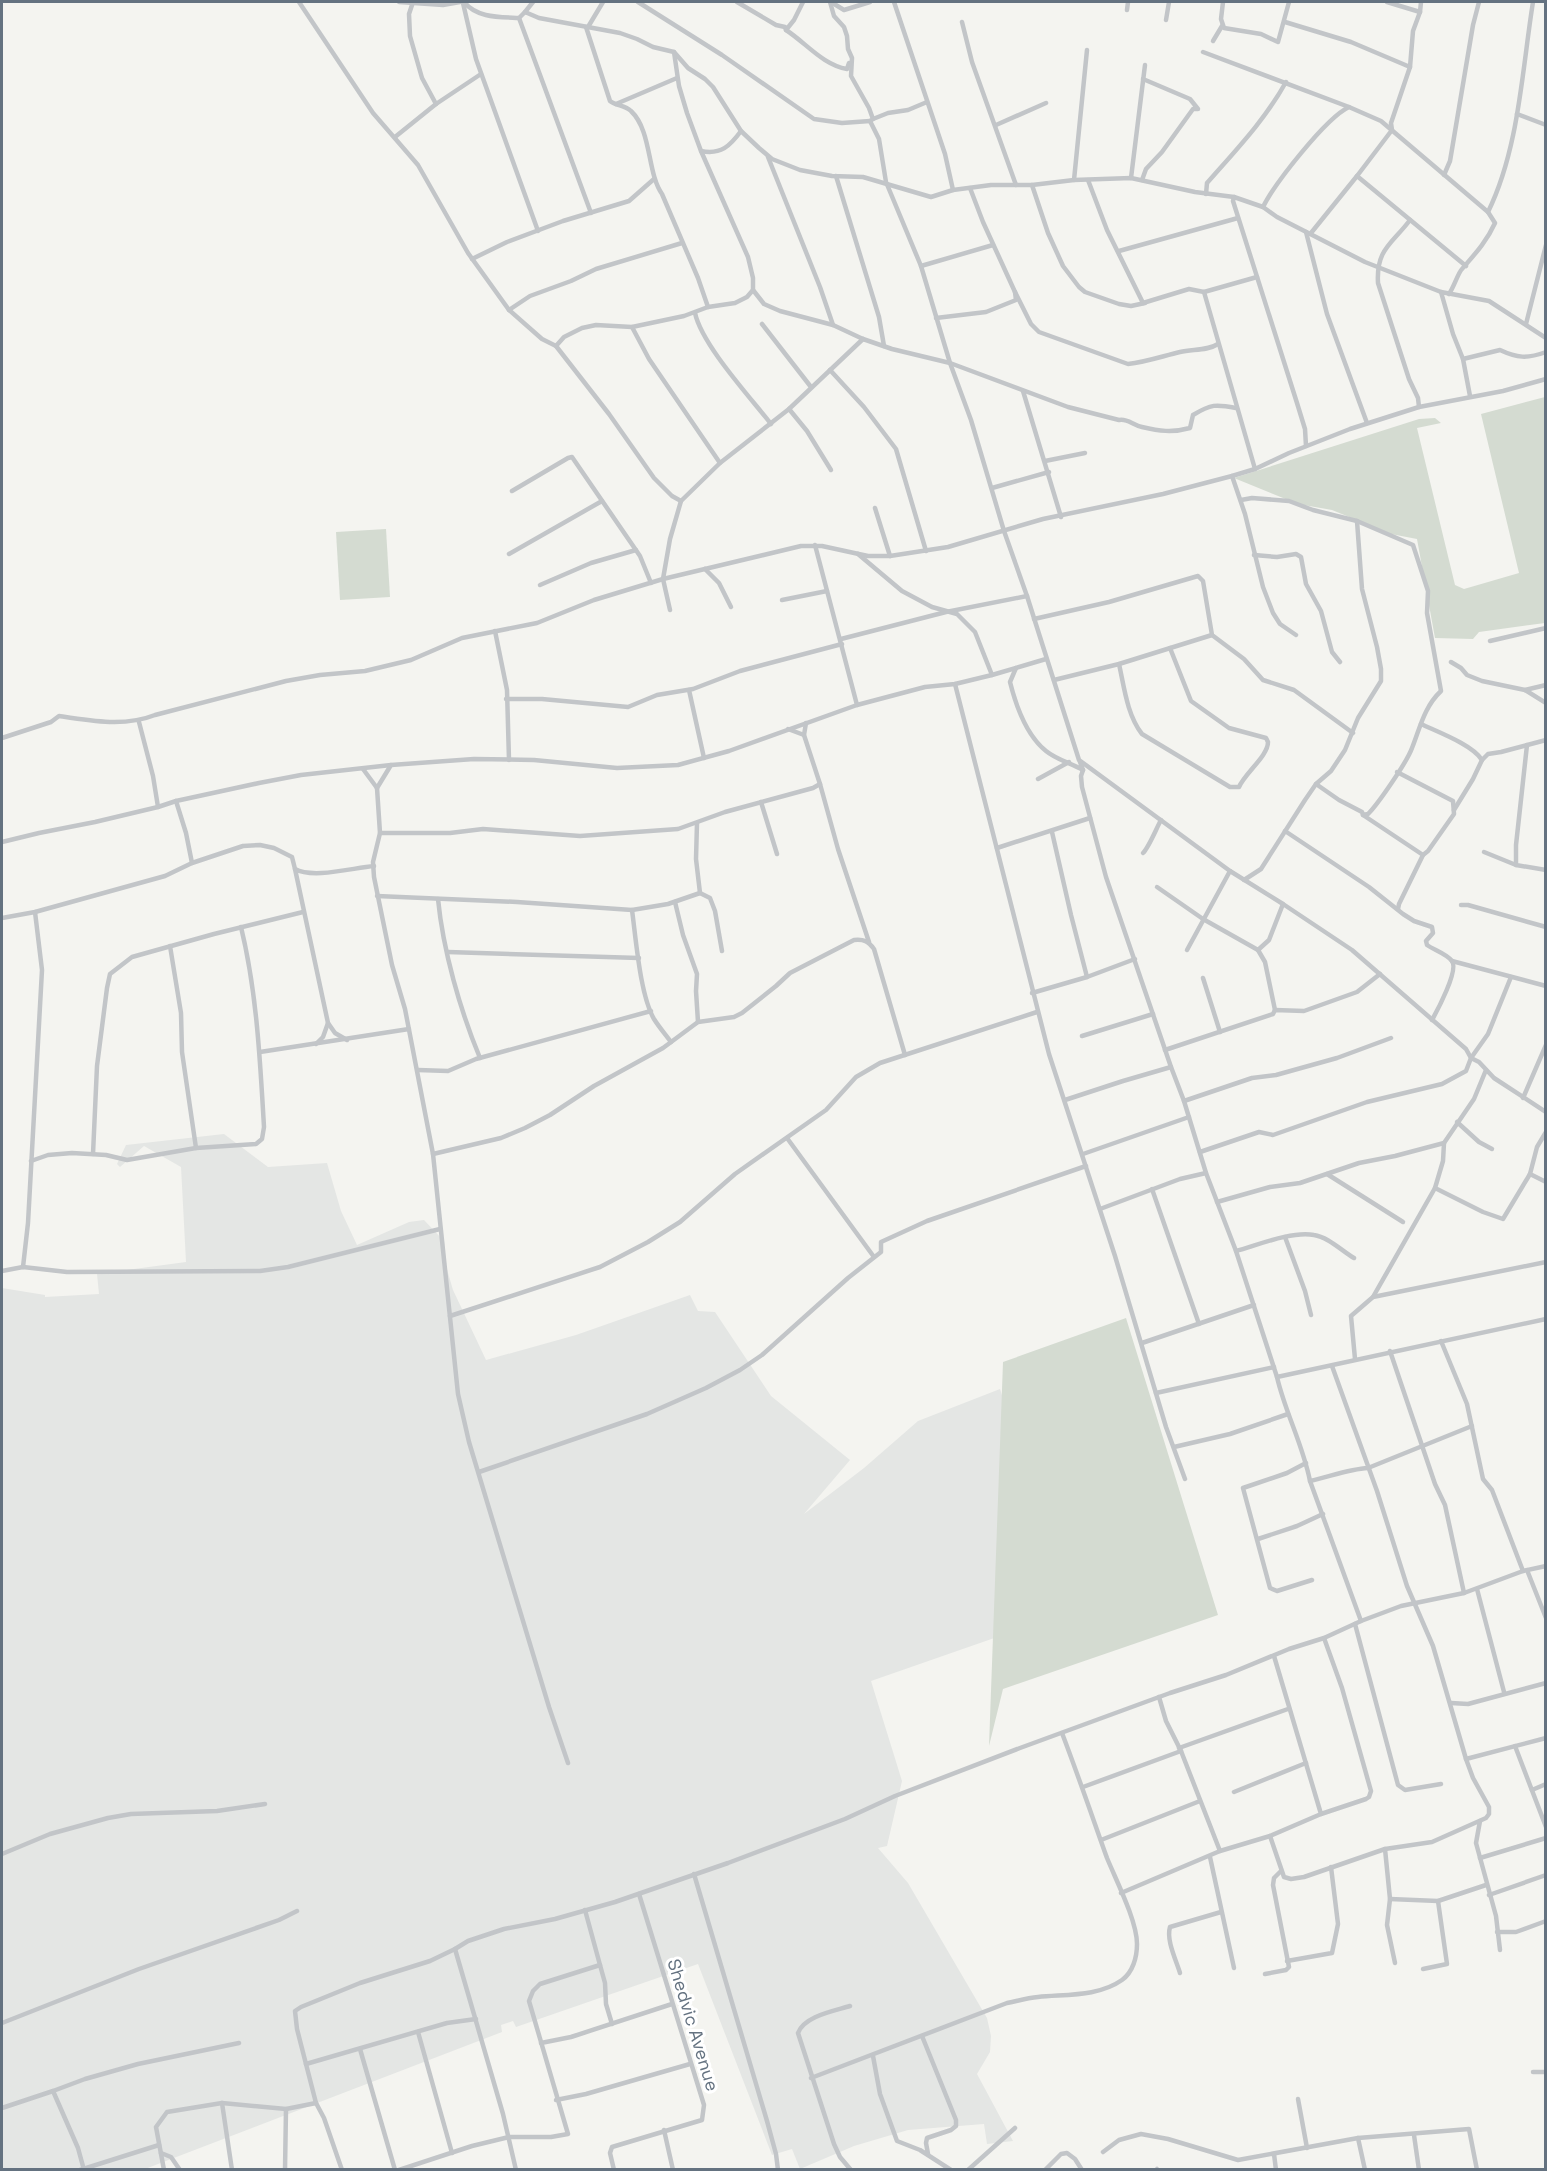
<svg xmlns="http://www.w3.org/2000/svg" width="1547" height="2171" viewBox="0 0 1547 2171" font-family="'Space Grotesk',sans-serif">
	<rect width="100%" height="100%" fill="#f4f4f0"/>
	<polygon fill="#e4e6e4" points="224,1134 268,1167 327,1163 341,1211 357,1245 409,1222 424,1220 444,1241 446,1266 453,1290 486,1360 576,1335 690,1295 698,1311 715,1312 771,1396 850,1460 804,1514 864,1468 918,1421 1000,1389 1072,1611 871,1681 902,1781 887,1846 878,1848 908,1883 987,2018 991,2036 990,2052 977,2074 1013,2141 987,2144 984,2124 908,2130 854,2146 800,2169 792,2149 772,2155 698,1964 516,2027 513,2021 501,2025 502,2032 145,2169 2,2169 2,1288 45,1295 45,1297 99,1294 97,1274 186,1262 181,1167 144,1146 120,1167 117,1164 126,1145"/>
	<g fill="#d4dbd1">
		<polygon points="1545,397 1545,623 1479,632 1473,639 1435,638 1417,539 1391,534 1332,510 1298,504 1234,478 1419,419 1435,418 1441,423 1417,428 1455,585 1464,589 1519,573 1481,414"/>
		<polygon points="386,529 390,597 340,600 336,532"/>
		<polygon points="1126,1318 1218,1615 1003,1689 989,1746 1003,1362"/>
	</g>
	<g fill="none" stroke-linecap="round" stroke-linejoin="round">
		<g stroke="#c2c5c8" stroke-width="4.5">
			<polyline points="299,2 373,113 418,165 468,253 509,310 542,339 556,346 609,414 654,478 672,496 681,501"/>
			<polyline points="399,2 443,5 460,2"/>
			<polyline points="413,2 409,14 410,36 422,78 436,104"/>
			<path d="M464,2C477,18 499,17 519,18L525,12L539,18L620,33L637,39L653,47L674,52L688,68L705,79L713,87L741,131L759,148L772,159L800,170L832,176L863,177L931,197L953,190L991,185H1032L1074,180L1131,178L1195,192L1234,197L1263,207L1277,217L1365,262L1441,292L1489,301L1546,338"/>
			<polyline points="638,2 722,55 814,119 842,123 870,121"/>
			<polyline points="737,2 776,25 785,27 786,30 794,20 803,2"/>
			<polyline points="830,2 834,16 844,27 847,36 848,49 852,58 851,76 869,108 873,119 870,121 879,139 886,182 921,266 950,363 971,420 1004,531 1027,596 1079,760 1230,871 1283,904 1352,950 1466,1049 1471,1058 1479,1062 1494,1078 1546,1112"/>
			<polyline points="831,2 844,10 870,2"/>
			<polyline points="894,2 945,154 953,190"/>
			<polyline points="1223,2 1221,19 1224,28 1261,34 1278,42 1289,2"/>
			<polyline points="1387,2 1420,12"/>
			<polyline points="463,3 476,59 538,231"/>
			<polyline points="1127,10 1128,2"/>
			<polyline points="525,12 533,2"/>
			<polyline points="519,18 591,213"/>
			<polyline points="1166,20 1169,2"/>
			<polyline points="962,22 972,62 1016,185"/>
			<polyline points="1285,22 1351,42 1410,67"/>
			<path d="M586,27L610,101C616,106 625,105 631,111C652,131 647,173 662,194L698,278L708,307"/>
			<polyline points="588,27 603,2"/>
			<path d="M786,30C806,43 823,65 847,69L849,63"/>
			<polyline points="1213,41 1222,26"/>
			<polyline points="1203,52 1349,107"/>
			<polyline points="616,104 677,78"/>
			<polyline points="1517,114 1546,125"/>
			<polyline points="873,119 888,113 908,110 927,102"/>
			<polyline points="996,125 1046,103"/>
			<polyline points="395,137 436,104 481,74"/>
			<path d="M701,151C721,155 730,146 741,131"/>
			<polyline points="768,157 820,287 833,325"/>
			<polyline points="1444,175 1450,161 1473,25 1479,2"/>
			<polyline points="836,176 879,317 884,346"/>
			<polyline points="1357,176 1466,266"/>
			<polyline points="1131,178 1145,65"/>
			<polyline points="1074,180 1087,50"/>
			<polyline points="1088,180 1107,230 1143,303 1189,289 1204,292 1257,277"/>
			<polyline points="1142,180 1146,169 1162,152 1193,109 1198,109 1190,99 1143,79"/>
			<polyline points="1032,185 1048,233 1063,266 1079,287 1085,292 1119,304 1131,306 1145,303"/>
			<path d="M1206,194L1207,183C1235,151 1265,120 1286,82"/>
			<polyline points="1234,197 1233,201 1297,403 1305,429 1306,446"/>
			<path d="M1263,207C1275,183 1326,118 1349,107L1381,121L1488,212"/>
			<path d="M1410,220C1392,244 1376,249 1378,283L1409,379L1418,398L1419,407"/>
			<polyline points="1306,232 1327,314 1367,423"/>
			<polyline points="1311,233 1357,176 1392,130 1391,123 1410,67 1413,31 1420,12 1421,2"/>
			<polyline points="1119,251 1238,218"/>
			<polyline points="472,259 507,242 563,221 629,201 654,179"/>
			<polyline points="921,266 993,245"/>
			<path d="M753,290L764,304L780,311L833,325L863,339L892,349L950,363L1068,407L1119,420C1127,418 1133,425 1142,427C1159,431 1172,433 1190,428L1193,415C1211,404 1216,404 1236,408"/>
			<path d="M1015,292L1031,324L1039,332L1128,364C1146,362 1163,356 1180,352C1193,349 1207,351 1218,344"/>
			<polyline points="1204,292 1255,469"/>
			<polyline points="1441,292 1453,334 1463,359 1470,396"/>
			<path d="M1449,294C1454,287 1458,273 1462,269C1475,254 1487,241 1495,223L1488,212C1519,149 1522,70 1533,2"/>
			<polyline points="509,310 530,296 571,281 596,269 682,243"/>
			<path d="M695,313C702,345 750,397 771,424"/>
			<polyline points="936,318 986,312 1016,300 1015,292 983,222 970,188"/>
			<polyline points="762,324 811,387"/>
			<polyline points="1526,324 1546,245"/>
			<polyline points="632,327 649,359 720,463"/>
			<polyline points="556,346 564,337 582,328 596,325 632,327 684,316 708,307 735,303 747,297 753,290 753,278 748,257 701,151 687,113 679,86 674,52"/>
			<path d="M1463,359L1500,350C1517,358 1527,359 1546,352"/>
			<polyline points="830,370 864,407 896,449 926,551"/>
			<polyline points="1023,391 1061,517"/>
			<polyline points="789,409 807,431 831,470"/>
			<polyline points="1045,461 1085,453"/>
			<polyline points="1232,476 1245,514 1263,587 1273,613 1280,624 1296,635"/>
			<polyline points="992,488 1049,472"/>
			<polyline points="512,491 568,458 572,457 640,556 651,583"/>
			<path d="M1241,500L1252,498L1289,501L1313,510L1357,521L1413,545L1428,591L1427,613L1441,691C1424,707 1420,728 1412,748C1407,762 1378,804 1368,814L1363,815L1362,812L1339,800L1316,784"/>
			<polyline points="875,508 890,556"/>
			<polyline points="815,545 857,705"/>
			<polyline points="509,554 602,501"/>
			<polyline points="858,554 902,591 932,607 957,614 975,632 992,675"/>
			<polyline points="1254,555 1277,557 1296,554 1301,557 1306,584 1321,611 1332,652 1340,662"/>
			<polyline points="705,569 719,583 731,607"/>
			<polyline points="540,585 591,563 636,550"/>
			<polyline points="782,600 827,591"/>
			<polyline points="670,610 663,579 670,539 681,501 720,463 789,409 863,339"/>
			<polyline points="1034,619 1109,602 1198,576 1203,581 1212,635 1244,659 1263,680 1294,690 1353,733"/>
			<polyline points="495,631 507,690 509,760"/>
			<polyline points="841,639 946,612 1027,596"/>
			<polyline points="1490,641 1546,628"/>
			<polyline points="1451,662 1461,668 1467,675 1482,681 1525,690 1546,685"/>
			<path d="M1119,664C1124,686 1127,715 1142,734L1230,787H1239C1245,773 1268,756 1268,742L1266,738L1229,728L1191,701L1170,648"/>
			<path d="M1016,668L1010,682C1016,706 1026,735 1046,751C1057,760 1071,763 1083,770"/>
			<polyline points="1054,680 1119,664 1212,635"/>
			<polyline points="955,684 1049,1054 1115,1256 1166,1427 1185,1479"/>
			<polyline points="689,690 704,758"/>
			<polyline points="1525,690 1546,703"/>
			<polyline points="506,699 542,699 628,707 657,695 693,689 740,671 842,644"/>
			<polyline points="139,722 153,776 158,807"/>
			<polyline points="806,723 804,735 820,784 838,849 869,942"/>
			<path d="M1421,724C1438,732 1473,745 1482,760L1488,754L1501,752L1546,740"/>
			<polyline points="788,729 804,735"/>
			<path d="M2,738L51,722L59,716C91,721 125,727 155,715L286,681L320,675L365,671L411,660L462,638L537,623L594,600L663,579L801,546H822L868,556H890L948,547L1043,519L1163,494L1232,476L1255,469L1289,453L1350,429L1419,407L1503,391L1546,379"/>
			<polyline points="1527,745 1516,845 1516,865 1546,870"/>
			<path d="M1080,762L1083,770L1081,776L1082,787L1106,877L1171,1067L1184,1101L1206,1173L1236,1251L1277,1377C1285,1412 1303,1445 1310,1481L1361,1621"/>
			<polyline points="363,769 377,788 380,833 373,862 374,877 392,965 405,1009 433,1154 458,1394 469,1442 549,1707 568,1763"/>
			<polyline points="1397,772 1453,801 1454,814 1428,851 1423,855 1399,904 1398,909"/>
			<polyline points="1038,779 1069,762"/>
			<polyline points="377,788 391,765"/>
			<polyline points="176,801 186,833 192,863"/>
			<polyline points="761,802 777,854"/>
			<polyline points="1454,810 1473,779 1482,760"/>
			<polyline points="1363,815 1423,855"/>
			<polyline points="697,823 696,859 700,893"/>
			<path d="M1285,831L1369,887L1403,914L1414,921L1432,927L1433,933L1426,941L1427,945C1434,950 1447,954 1452,961C1459,970 1437,1011 1432,1020"/>
			<polyline points="1052,832 1071,915 1087,977"/>
			<polyline points="380,833 450,833 483,829 580,836 678,829 725,812 813,788 820,784"/>
			<polyline points="2,842 39,833 95,822 158,807 176,801 259,783 301,775 391,765 474,759 534,760 617,768 678,765 729,751 857,705 925,687 955,684 992,675 1046,659"/>
			<polyline points="997,848 1090,818"/>
			<polyline points="1484,852 1516,865"/>
			<path d="M1143,853C1149,847 1156,829 1161,820"/>
			<polyline points="295,869 328,1023 335,1033 347,1040"/>
			<polyline points="1244,880 1261,869 1305,800 1316,784 1331,771 1345,750 1358,718 1381,681 1381,669 1377,647 1362,589 1357,521"/>
			<polyline points="1157,887 1203,919 1258,950"/>
			<polyline points="377,896 517,902 632,910 668,904 700,893 710,898 715,911 722,951"/>
			<path d="M438,899C443,950 460,1010 480,1058"/>
			<polyline points="675,902 683,935 697,974 696,991 698,1022"/>
			<polyline points="1461,905 1468,905 1546,927"/>
			<path d="M632,910C636,939 640,995 654,1019C659,1027 665,1034 671,1042"/>
			<path d="M2,918L35,912L165,876L192,863L243,846L260,845L274,848L292,857L295,869C313,879 352,868 374,866"/>
			<polyline points="170,946 181,1013 182,1052 196,1148"/>
			<polyline points="1187,950 1230,871"/>
			<polyline points="448,952 639,958"/>
			<polyline points="1452,961 1546,986"/>
			<polyline points="1203,978 1220,1032"/>
			<polyline points="1032,993 1087,977 1135,959"/>
			<polyline points="1275,1010 1265,962 1258,950 1269,940 1283,904"/>
			<polyline points="1082,1036 1153,1014"/>
			<polyline points="316,1044 323,1037 328,1023"/>
			<polyline points="1165,1050 1273,1014 1275,1010 1304,1011 1357,992 1380,974"/>
			<polyline points="260,1052 409,1029"/>
			<polyline points="418,1070 448,1071 476,1059 651,1011"/>
			<polyline points="1523,1098 1546,1045"/>
			<polyline points="1065,1100 1123,1081 1171,1067"/>
			<polyline points="1184,1101 1252,1078 1276,1075 1337,1058 1391,1038"/>
			<polyline points="1457,1122 1479,1142 1492,1149"/>
			<polyline points="787,1138 874,1257"/>
			<polyline points="1444,1143 1443,1161 1435,1188 1483,1212 1503,1219 1530,1174 1537,1147 1546,1132"/>
			<polyline points="1200,1152 1259,1132 1273,1135 1367,1102 1442,1084 1466,1071 1471,1058 1488,1034 1511,977"/>
			<polyline points="93,1154 97,1066 107,988 110,974 132,957 214,934 303,912"/>
			<path d="M433,1154L501,1138L525,1128L550,1115L594,1086L663,1048L698,1022L734,1017L742,1013L776,986L790,973L854,940C864,939 868,941 874,949L905,1055"/>
			<polyline points="1083,1154 1189,1117"/>
			<path d="M31,1161L48,1155L72,1153L106,1155L127,1160L196,1148L256,1144L262,1139L264,1127C260,1060 257,993 241,927"/>
			<polyline points="1327,1174 1403,1222"/>
			<polyline points="1530,1174 1546,1182"/>
			<polyline points="1152,1189 1199,1324"/>
			<polyline points="1217,1202 1270,1187 1300,1183 1359,1163 1395,1156 1444,1143 1474,1099 1486,1070"/>
			<polyline points="1100,1209 1180,1179 1206,1173"/>
			<polyline points="1285,1237 1305,1291 1311,1315"/>
			<path d="M1236,1251C1258,1245 1291,1231 1314,1235C1328,1237 1342,1251 1354,1258"/>
			<polyline points="23,1267 28,1223 42,970 35,912"/>
			<polyline points="2,1271 23,1267 67,1272 260,1271 288,1267 440,1229"/>
			<polyline points="1373,1297 1435,1188"/>
			<polyline points="450,1316 600,1267 648,1242 680,1222 735,1174 826,1110 856,1077 880,1063 1037,1012"/>
			<polyline points="1441,1341 1467,1404 1483,1479 1492,1490 1523,1571"/>
			<polyline points="1142,1343 1254,1305"/>
			<polyline points="1390,1351 1435,1484 1445,1505 1464,1593"/>
			<polyline points="1355,1359 1351,1316 1373,1297 1546,1262"/>
			<polyline points="1277,1377 1546,1319"/>
			<polyline points="1156,1393 1274,1367"/>
			<polyline points="1174,1447 1230,1434 1288,1414"/>
			<polyline points="1306,1463 1287,1473 1243,1488 1270,1588 1277,1591 1312,1580"/>
			<polyline points="479,1472 647,1414 706,1388 740,1370 762,1355 848,1278 881,1252 881,1242 927,1221 1086,1166"/>
			<path d="M1310,1481C1329,1477 1349,1469 1368,1468L1472,1426"/>
			<polyline points="1258,1539 1297,1526 1323,1514"/>
			<polyline points="1527,1570 1546,1618"/>
			<polyline points="1477,1589 1504,1692"/>
			<polyline points="1355,1624 1398,1785 1405,1790 1441,1784"/>
			<polyline points="1159,1697 1166,1721 1181,1751 1220,1851"/>
			<polyline points="1451,1703 1468,1704 1546,1683"/>
			<polyline points="1515,1746 1546,1827"/>
			<polyline points="1179,1748 1288,1709"/>
			<polyline points="1466,1759 1546,1738"/>
			<polyline points="1083,1787 1181,1751"/>
			<polyline points="1532,1790 1546,1784"/>
			<polyline points="1234,1792 1306,1763"/>
			<polyline points="1321,1814 1366,1799 1369,1797 1371,1791 1342,1688 1324,1638"/>
			<polyline points="1480,1821 1476,1843 1496,1916 1500,1950"/>
			<polyline points="1270,1836 1284,1877 1291,1879 1304,1877 1385,1849 1432,1842 1486,1818 1489,1814 1489,1807 1473,1778 1466,1759 1433,1646 1407,1586 1377,1491 1332,1366"/>
			<polyline points="1101,1840 1200,1801"/>
			<polyline points="1385,1849 1390,1899 1387,1925 1395,1963"/>
			<polyline points="2,1854 50,1834 108,1818 131,1814 217,1811 265,1804"/>
			<polyline points="1210,1857 1234,1968"/>
			<polyline points="1480,1858 1546,1838"/>
			<polyline points="694,1874 767,2121 776,2154 778,2170"/>
			<polyline points="1121,1893 1220,1851 1270,1836 1321,1814 1274,1656"/>
			<polyline points="1489,1895 1546,1875"/>
			<polyline points="1390,1899 1438,1901 1486,1885"/>
			<polyline points="1497,1932 1516,1932 1546,1921"/>
			<polyline points="455,1949 503,2114 516,2170"/>
			<polyline points="1287,1961 1332,1953 1338,1924 1331,1867"/>
			<polyline points="600,1965 605,1983 606,2004 612,2024"/>
			<polyline points="1423,1969 1447,1964 1438,1901"/>
			<path d="M1180,1973C1176,1960 1166,1940 1170,1927L1221,1912"/>
			<polyline points="1265,1974 1286,1970 1289,1967 1273,1885 1274,1878 1281,1871"/>
			<path d="M850,2006C834,2011 804,2016 798,2033L834,2144L840,2157L851,2170"/>
			<polyline points="2,2023 139,1969 279,1920 297,1911"/>
			<polyline points="418,2032 452,2153"/>
			<polyline points="922,2036 956,2120 956,2126 951,2130 927,2138 926,2143 928,2154"/>
			<polyline points="541,2043 571,2037 672,2004"/>
			<polyline points="360,2049 395,2170"/>
			<polyline points="873,2056 880,2094 897,2141 920,2150 951,2170"/>
			<polyline points="306,2064 447,2023 476,2019"/>
			<polyline points="1533,2072 1546,2072"/>
			<path d="M811,2078L1007,2003C1017,2001 1027,1998 1038,1997C1065,1994 1098,1997 1122,1980C1133,1972 1137,1957 1137,1944C1137,1921 1116,1880 1107,1858C1092,1816 1078,1775 1062,1733"/>
			<polyline points="1298,2099 1307,2148"/>
			<polyline points="556,2100 586,2094 690,2064"/>
			<polyline points="222,2103 232,2170"/>
			<polyline points="316,2103 297,2029 295,2011 301,2007 360,1983 430,1961 455,1949 468,1941 504,1929 555,1919 615,1902 728,1863 845,1819 895,1796 1020,1748 1170,1693 1226,1675 1289,1649 1324,1638 1361,1621 1401,1606 1464,1593 1523,1571 1546,1566"/>
			<polyline points="2,2108 53,2091"/>
			<polyline points="664,2130 673,2170"/>
			<polyline points="1414,2135 1419,2170"/>
			<polyline points="1358,2138 1365,2170"/>
			<polyline points="1103,2152 1119,2140 1141,2134 1168,2139 1238,2160 1358,2138 1469,2129 1477,2170"/>
			<polyline points="161,2153 171,2157 180,2170"/>
			<polyline points="1274,2154 1276,2170"/>
			<polyline points="80,2170 159,2145"/>
			<polyline points="84,2170 78,2148 53,2091 85,2079 138,2064 239,2043"/>
			<polyline points="164,2170 156,2127 167,2112 222,2103 286,2109 316,2103 324,2118 342,2170"/>
			<polyline points="285,2170 286,2109"/>
			<polyline points="399,2170 472,2146 509,2137 551,2137 568,2134 529,2001 533,1991 540,1984 600,1965 585,1910"/>
			<polyline points="614,2170 610,2153 612,2147 702,2120 704,2105 639,1894"/>
			<polyline points="968,2170 1015,2128"/>
			<polyline points="1045,2170 1061,2154 1067,2153 1075,2159 1082,2170"/>
			<polyline points="1156,2170 1157,2169"/>
		</g>
	</g>
	<g text-anchor="middle" stroke-width="6" stroke-linejoin="round" paint-order="stroke">
		<g font-size="18" fill="#647280" stroke="#fff">
			<text transform="translate(693 2025) rotate(73)" y="6">Shedvic Avenue</text>
		</g>
	</g>
	<rect width="1547" height="2171" fill="none" stroke="#647280" stroke-width="6"/>
</svg>
